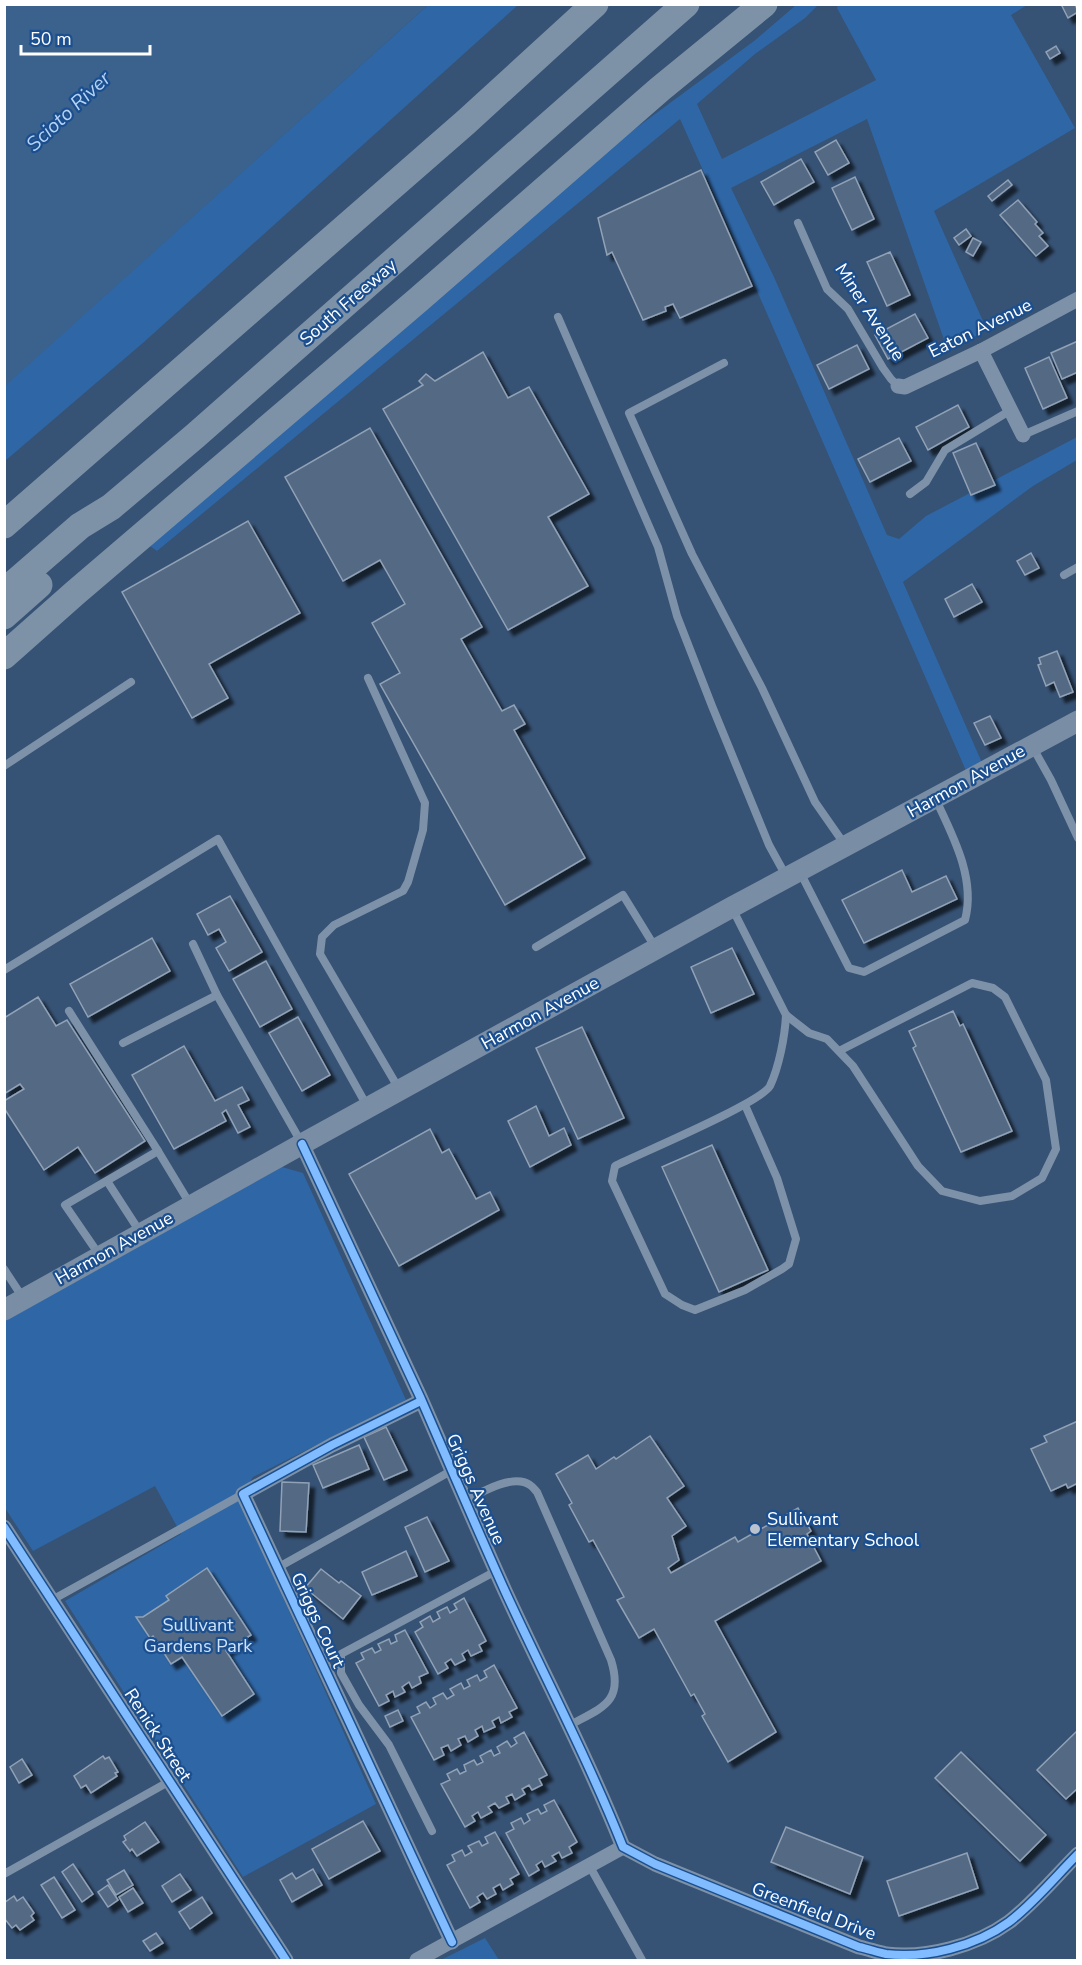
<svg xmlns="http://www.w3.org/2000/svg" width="1082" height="1965" viewBox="0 0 1082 1965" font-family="'Nunito Sans',sans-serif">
	<defs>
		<filter id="shadow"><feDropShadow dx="5.5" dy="5.5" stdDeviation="1.5" flood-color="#0009"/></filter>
	</defs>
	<rect width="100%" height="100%" fill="#365274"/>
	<g fill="#2f66a5">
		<polygon points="428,5 518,5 144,342 5,461 4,386"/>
		<polygon points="796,5 818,5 805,18 755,54 697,104 722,159 876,80 837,8 838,5 1027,5 1011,15 1075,128 934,211 987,330 948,351 867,119 731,188 774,277 887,535 899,539 926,516 1077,437 1077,460 1033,486 903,582 983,765 967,773 754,284 680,119 157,551 130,532 498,230 754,41"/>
		<polygon points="282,1167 303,1173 406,1400 253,1477 239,1500 376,1804 243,1877 65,1601 181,1534 155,1486 33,1551 5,1508 5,1318"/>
		<polygon points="485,1938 499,1960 441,1960"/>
	</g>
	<polygon fill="#3b618d" points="5,4 428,4 428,5 5,386"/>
	<g fill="#526984" stroke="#92a2b6" stroke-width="1.5" filter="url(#shadow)">
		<polygon points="1061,4 1075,4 1078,12 1068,18"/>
		<polygon points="1056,46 1060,53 1050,59 1046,52"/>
		<polygon points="836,140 849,163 828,175 815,152"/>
		<polygon points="801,159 814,182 774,205 761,182"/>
		<polygon points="701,170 752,286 680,318 673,304 665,307 666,311 643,320 612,252 607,255 598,218"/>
		<polygon points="855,177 874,219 852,230 832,188"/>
		<polygon points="1008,180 1012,185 992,201 988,196"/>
		<polygon points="1018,200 1037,222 1035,224 1043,233 1039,236 1048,246 1036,256 1000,215"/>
		<polygon points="966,229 971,236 959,245 954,238"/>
		<polygon points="973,238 981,242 973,256 966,252"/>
		<polygon points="890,252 910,295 887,306 867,262"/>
		<polygon points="915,314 928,338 888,359 875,335"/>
		<polygon points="1078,341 1078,372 1062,379 1051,353"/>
		<polygon points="857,345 869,369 829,389 817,365"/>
		<polygon points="483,352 508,398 529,387 589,494 548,517 588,586 508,630 383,409 423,385 419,381 426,374 435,381"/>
		<polygon points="1049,357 1067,398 1043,409 1025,368"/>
		<polygon points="958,405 969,427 928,450 916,427"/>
		<polygon points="370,428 482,627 461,639 502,711 514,705 525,724 514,730 585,858 505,905 380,684 400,673 372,623 405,604 380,560 343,581 285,477"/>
		<polygon points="899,438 911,461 870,482 858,459"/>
		<polygon points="976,443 995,485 971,495 953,453"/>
		<polygon points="248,521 300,613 209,664 228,698 192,718 122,592"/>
		<polygon points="1031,553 1039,568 1025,575 1017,561"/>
		<polygon points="972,584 982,602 954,617 945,599"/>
		<polygon points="1057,651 1073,692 1060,697 1054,682 1046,686 1038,665 1041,664 1039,658"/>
		<polygon points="990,716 1001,738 985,745 974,723"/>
		<polygon points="902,870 912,892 946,876 957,899 864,943 842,900"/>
		<polygon points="230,896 262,952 229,971 216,948 226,942 219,929 208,935 197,914"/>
		<polygon points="152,938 170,971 88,1017 70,984"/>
		<polygon points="732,948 754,994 711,1013 691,967"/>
		<polygon points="266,961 292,1009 260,1027 233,979"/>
		<polygon points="38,997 56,1026 67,1020 145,1141 95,1173 78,1147 44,1170 4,1108 4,1101 24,1089 20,1084 4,1094 4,1018"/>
		<polygon points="953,1011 960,1026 963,1024 1012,1131 961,1152 913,1048 916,1046 909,1031"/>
		<polygon points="298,1017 330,1075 302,1091 269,1033"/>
		<polygon points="582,1027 624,1118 578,1139 536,1048"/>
		<polygon points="184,1046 215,1101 242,1087 249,1100 238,1105 250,1127 238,1133 226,1110 222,1113 226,1121 174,1149 132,1075"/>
		<polygon points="536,1106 549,1136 564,1128 571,1145 530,1167 508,1121"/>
		<polygon points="430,1129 442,1153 449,1149 476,1199 490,1192 499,1210 399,1266 349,1174"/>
		<polygon points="712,1145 768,1270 719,1292 662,1167"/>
		<polygon points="1078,1421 1078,1483 1068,1488 1066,1484 1051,1491 1031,1449 1047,1442 1044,1436"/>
		<polygon points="386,1427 407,1470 384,1480 364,1437"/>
		<polygon points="650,1436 684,1486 667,1498 686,1526 672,1536 679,1560 668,1568 671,1573 735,1537 738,1542 798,1508 811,1531 807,1534 821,1561 715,1621 776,1732 728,1762 702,1716 705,1714 694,1694 691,1696 654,1629 639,1638 617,1600 624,1597 593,1540 589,1542 569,1505 572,1503 556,1474 588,1455 596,1469 614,1457 616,1459"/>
		<polygon points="359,1445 369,1469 323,1488 313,1465"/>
		<polygon points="282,1482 309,1483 306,1532 280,1531"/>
		<polygon points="427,1517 449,1561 425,1572 405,1527"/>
		<polygon points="406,1551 417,1576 372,1595 362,1572"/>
		<polygon points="207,1568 251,1635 226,1651 254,1694 222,1716 182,1657 171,1664 153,1636 150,1638 136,1617 143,1617 169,1600 166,1596"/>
		<polygon points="321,1569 339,1583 341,1581 361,1596 343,1619 305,1588"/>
		<polygon points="464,1598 486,1641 479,1645 482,1651 471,1656 468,1650 462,1654 465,1660 455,1665 451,1659 445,1663 448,1668 438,1674 415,1632 423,1627 420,1622 430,1616 433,1622 440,1618 437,1612 447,1607 450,1613 457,1609 454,1604"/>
		<polygon points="405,1630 428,1673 419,1677 421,1683 412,1688 409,1682 402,1687 405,1692 395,1697 393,1691 386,1695 389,1701 379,1706 356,1663 364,1659 361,1653 372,1648 375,1653 381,1650 378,1644 389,1639 391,1644 397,1641 395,1635"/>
		<polygon points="494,1665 517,1708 509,1712 512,1717 501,1723 499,1717 492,1721 495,1727 484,1732 482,1726 475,1730 478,1736 468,1742 465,1736 458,1739 461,1745 451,1751 448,1745 441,1748 444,1755 434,1760 411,1717 420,1713 417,1707 426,1702 430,1708 436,1704 433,1698 443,1693 447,1699 454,1695 450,1689 461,1683 464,1689 470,1686 467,1680 477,1675 480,1681 487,1677 484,1671"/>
		<polygon points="398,1710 403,1721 390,1727 385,1716"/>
		<polygon points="1078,1730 1078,1788 1066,1799 1037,1770"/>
		<polygon points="524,1732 547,1775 539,1779 542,1785 532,1790 529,1785 522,1789 525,1794 515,1800 512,1794 506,1797 509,1803 499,1808 495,1803 488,1807 492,1812 481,1818 478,1812 472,1816 475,1821 465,1827 441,1784 450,1780 447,1774 457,1769 460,1774 466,1771 464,1765 474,1760 477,1765 483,1762 480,1756 491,1750 494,1756 500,1753 497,1747 507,1741 511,1747 517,1743 514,1738"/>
		<polygon points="961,1752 1046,1835 1020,1861 935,1778"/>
		<polygon points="103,1756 105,1759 109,1757 118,1772 115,1773 117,1776 91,1793 86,1785 81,1788 74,1776"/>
		<polygon points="22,1759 32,1775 19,1783 10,1767"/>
		<polygon points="554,1800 577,1842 569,1847 572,1853 562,1858 559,1852 552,1856 556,1861 545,1867 542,1861 536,1865 539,1870 529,1876 506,1833 514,1829 511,1823 521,1818 524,1824 530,1820 527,1814 538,1809 541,1814 547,1811 544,1805"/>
		<polygon points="363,1821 380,1851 329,1879 312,1849"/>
		<polygon points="145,1822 159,1842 137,1856 132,1849 130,1851 123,1842 126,1840 124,1836"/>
		<polygon points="786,1827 863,1857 850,1894 771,1862"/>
		<polygon points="495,1832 519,1874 510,1879 513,1884 503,1890 500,1884 493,1888 496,1894 487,1899 483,1893 477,1897 480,1902 470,1908 447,1865 455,1861 452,1855 462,1850 465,1856 472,1852 468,1846 479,1841 482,1846 488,1843 485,1837"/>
		<polygon points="967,1853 978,1888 899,1916 887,1881"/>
		<polygon points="73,1864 93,1894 82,1902 62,1872"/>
		<polygon points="313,1869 322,1885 292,1902 280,1880 292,1873 296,1879"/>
		<polygon points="124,1870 133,1885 116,1895 107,1880"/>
		<polygon points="180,1874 191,1890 172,1902 162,1886"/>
		<polygon points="54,1877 75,1910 62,1918 41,1885"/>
		<polygon points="108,1885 118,1900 108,1907 98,1892"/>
		<polygon points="133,1888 143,1903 128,1912 119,1897"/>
		<polygon points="14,1896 17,1901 23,1897 34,1913 31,1916 34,1920 20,1930 16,1925 12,1928 4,1918 4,1903"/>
		<polygon points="202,1897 212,1913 190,1929 179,1912"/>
		<polygon points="156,1933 163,1943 150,1951 143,1941"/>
	</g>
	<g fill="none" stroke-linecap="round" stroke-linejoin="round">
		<g stroke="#7d92a8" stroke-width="8">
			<polyline points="798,223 827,289 848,309 883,368 891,379 898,386"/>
			<polyline points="558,317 658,547 677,616 712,706 769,845 786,876"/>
			<polyline points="724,363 629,413 692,554 762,688 815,802 845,845"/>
			<polyline points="1023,435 1078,411"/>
			<polyline points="910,494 926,482 945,450 1011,410"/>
			<polyline points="1064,575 1078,567"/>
			<polyline points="368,678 425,803 423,830 408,882 403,891 334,925 322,937 320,954 399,1089"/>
			<polyline points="1032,746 1051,780 1078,838"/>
			<polyline points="4,766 131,682"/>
			<path d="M800,872L849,968L864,972L965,920C976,879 953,836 936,800"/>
			<polyline points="732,908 786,1015 809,1033 827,1039 853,1066 918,1166 942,1191 980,1201 1012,1196 1042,1178 1056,1149 1046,1080 1005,997 993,988 972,983 839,1051"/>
			<polyline points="193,944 217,995 301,1142"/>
			<polyline points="536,947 623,895 655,947"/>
			<polyline points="4,970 218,839 367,1106"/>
			<polyline points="69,1011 158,1151 190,1204"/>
			<polyline points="123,1043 217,995"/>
			<path d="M745,1105L777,1178L796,1239L789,1264L782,1269L745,1290L695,1310L682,1305L665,1294L612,1181L615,1166C639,1154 761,1103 770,1086C779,1067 785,1036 786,1015"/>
			<polyline points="107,1181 140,1232"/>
			<polyline points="100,1256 65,1205 158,1151"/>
			<polyline points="4,1269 23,1298"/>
			<path d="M465,1501C480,1493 513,1473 530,1485C533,1487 535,1490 537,1492L611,1660C624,1702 603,1707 570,1725"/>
			<polyline points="277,1568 451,1471"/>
			<polyline points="52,1600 243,1494"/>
			<polyline points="432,1831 389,1745 359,1705 341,1673 341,1654 496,1571"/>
			<polyline points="589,1865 642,1960"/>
			<polyline points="4,1874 170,1781"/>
		</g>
		<g stroke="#7d92a8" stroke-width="15">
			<polyline points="981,351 1023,435"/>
			<polyline points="898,386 905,387 981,351 1078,299"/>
			<path d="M302,1144C341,1229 382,1314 421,1399C449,1463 476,1527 505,1591C544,1676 588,1759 623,1847"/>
			<polyline points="421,1401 332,1445 243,1494 452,1942"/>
			<polyline points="4,1527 286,1960"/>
			<path d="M623,1847L655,1864L859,1947C868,1949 877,1952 886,1954C926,1959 976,1946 1009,1922C1034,1903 1055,1877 1078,1854"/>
			<polyline points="417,1960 623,1847"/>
		</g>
		<polyline stroke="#798da4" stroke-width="21" points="4,1310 302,1144 732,907 1078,721"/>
		<g stroke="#7e92a7" stroke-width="27">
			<polyline points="4,525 466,122 595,4"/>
			<polyline points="4,592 80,526 111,507 195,436 686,4"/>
			<polyline points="4,616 39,585"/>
			<polyline points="4,656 75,593 418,300 660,89 764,4"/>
		</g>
		<defs>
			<g id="cycleway">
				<path d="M302,1144C341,1229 382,1314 421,1399C449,1463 476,1527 505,1591C544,1676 588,1759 623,1847L655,1864L859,1947C868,1949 877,1952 886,1954C926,1959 976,1946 1009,1922C1034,1903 1055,1877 1078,1854"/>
				<polyline points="421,1401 332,1445 243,1494 452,1942"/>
				<polyline points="4,1527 286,1960"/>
			</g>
		</defs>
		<use href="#cycleway" stroke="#1b4f8f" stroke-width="11"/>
		<use href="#cycleway" stroke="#80bcff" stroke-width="8"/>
	</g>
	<circle fill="#b9c2ce" stroke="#1b4f8f" stroke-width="2" cx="755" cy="1529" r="6"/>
	<g text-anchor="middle" stroke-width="4.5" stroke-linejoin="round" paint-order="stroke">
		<g font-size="18" fill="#fff" stroke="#1b4f8f">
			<text transform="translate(348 302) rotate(-41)" y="6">South Freeway</text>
			<text transform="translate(870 312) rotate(57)" y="6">Miner Avenue</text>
			<text transform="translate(980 328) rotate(-26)" y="6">Eaton Avenue</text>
			<text transform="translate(966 781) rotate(-29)" y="6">Harmon Avenue</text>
			<text transform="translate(540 1013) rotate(-29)" y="6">Harmon Avenue</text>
			<text transform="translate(114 1248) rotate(-29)" y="6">Harmon Avenue</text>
			<text transform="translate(476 1489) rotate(66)" y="6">Griggs Avenue</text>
			<text transform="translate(318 1620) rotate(65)" y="6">Griggs Court</text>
			<text transform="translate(158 1735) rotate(57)" y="6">Renick Street</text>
			<text transform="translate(814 1911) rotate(21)" y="6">Greenfield Drive</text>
		</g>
		<g font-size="18" fill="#fff" stroke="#1b4f8f" text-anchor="start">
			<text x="767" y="1525">Sullivant<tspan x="767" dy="21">Elementary School</tspan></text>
		</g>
		<g font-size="18" fill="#cfe3fa" stroke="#1b4f8f">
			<text x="198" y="1631">Sullivant<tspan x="198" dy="21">Gardens Park</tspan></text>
		</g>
		<g font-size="20" font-style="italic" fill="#b5d3f5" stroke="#1b4f8f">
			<text transform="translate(68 111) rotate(-43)" y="7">Scioto River</text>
		</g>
	</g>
	<rect width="1082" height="1965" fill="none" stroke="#ffffff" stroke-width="12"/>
	<path d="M21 45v9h129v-9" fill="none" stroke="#ffffff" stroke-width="3"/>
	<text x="30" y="45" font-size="18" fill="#ffffff" stroke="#1b4f8f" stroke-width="4.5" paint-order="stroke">50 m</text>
</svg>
